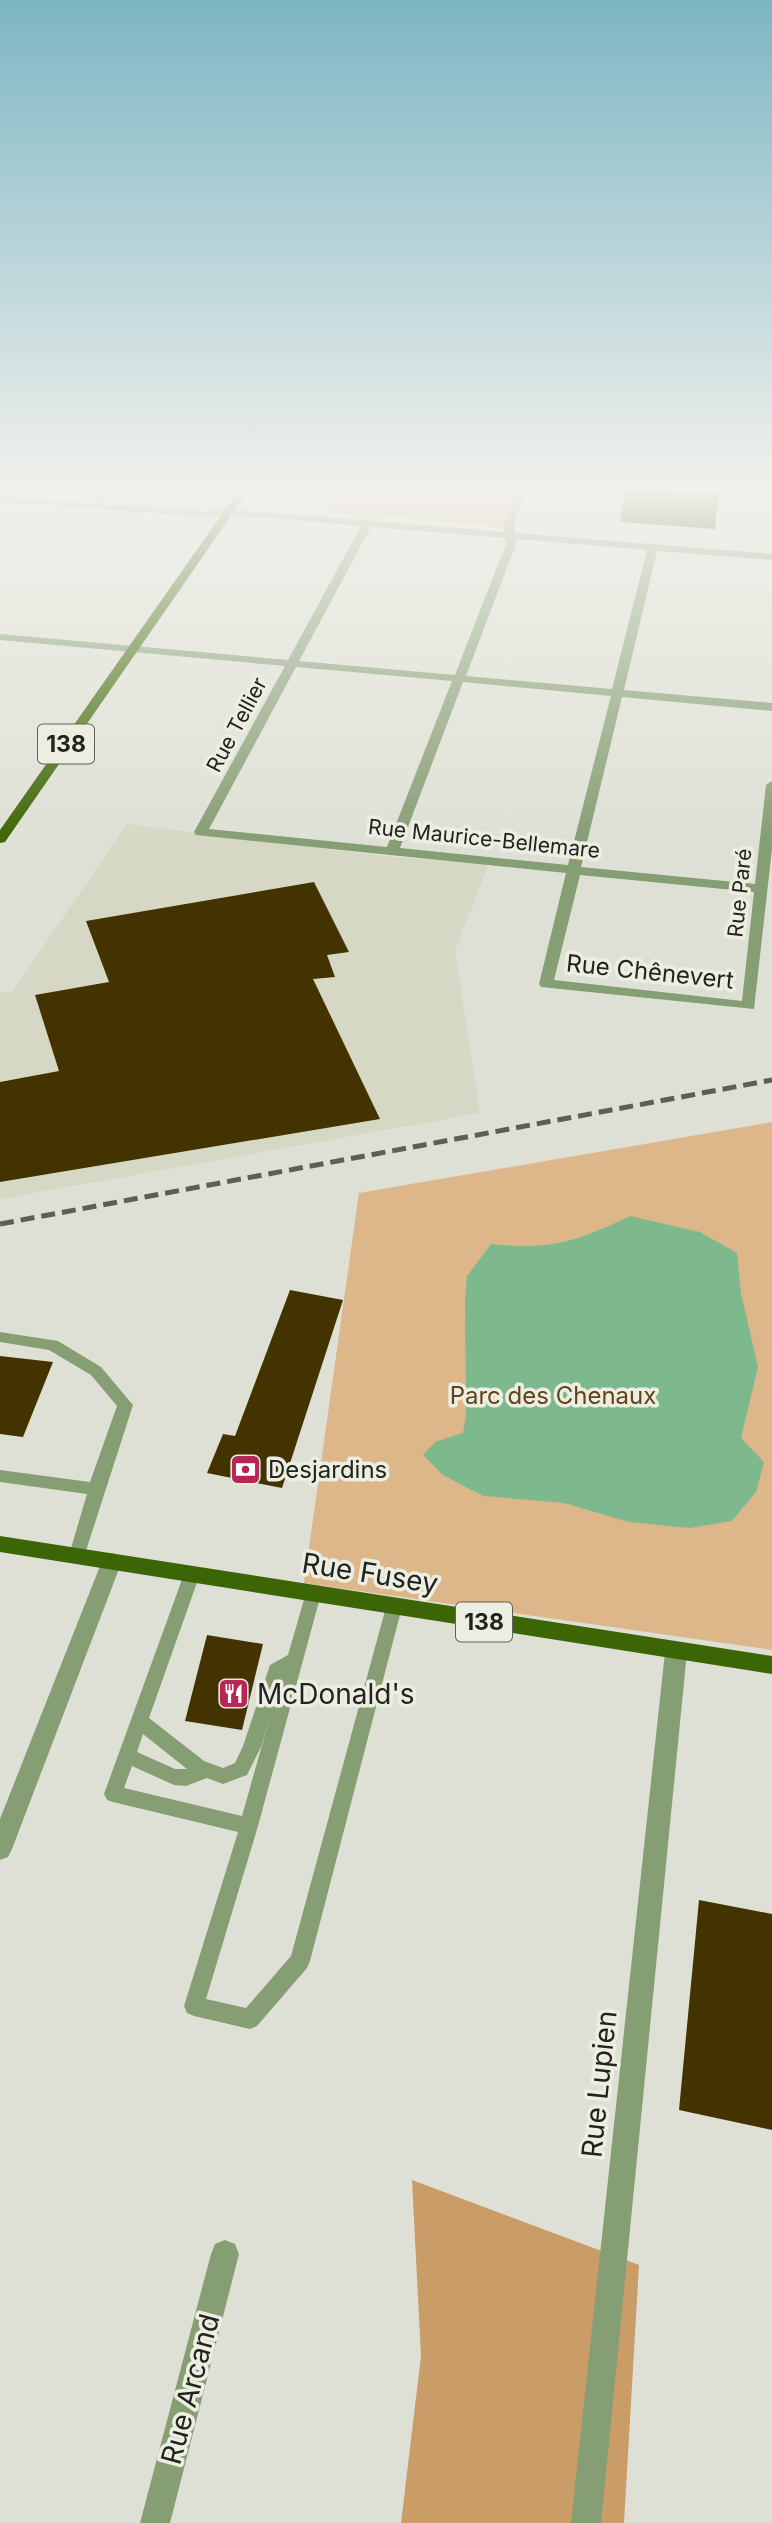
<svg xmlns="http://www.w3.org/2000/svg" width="772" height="2523" viewBox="0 0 772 2523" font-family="Inter,sans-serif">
	<rect width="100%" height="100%" fill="#dfe0d5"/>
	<polygon fill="#d6d8c5" points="127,824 391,857 489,863 455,951 480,1113 0,1199 0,991 12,992"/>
	<g fill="#ddb68a">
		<polygon points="335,487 524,487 509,527 322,512"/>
		<polygon points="772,1122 772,1650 304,1583 359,1193"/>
	</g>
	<polygon fill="#c99c68" points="412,2180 639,2265 624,2523 401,2523 421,2356"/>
	<path fill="#7eb98e" d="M630,1216L700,1232L737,1253L741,1293L758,1367L741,1438L764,1462L756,1492L732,1521L690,1528L629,1522L564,1503L483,1496L443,1475L423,1455L435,1442L463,1433L466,1416L465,1298L467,1276L491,1244C549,1251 578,1241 630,1216Z"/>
	<g fill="#423300">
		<polygon points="625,487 719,492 715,529 620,522"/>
		<polygon points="314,882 349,952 327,955 335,977 313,979 380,1119 0,1182 0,1082 59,1071 35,995 109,982 86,921"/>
		<polygon points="290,1290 343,1300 282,1488 207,1473 223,1434 235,1436"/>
		<polygon points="0,1356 53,1362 23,1437 0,1434"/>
		<polygon points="207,1635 263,1644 242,1730 185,1721"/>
		<polygon points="699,1900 772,1914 772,2130 679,2110"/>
	</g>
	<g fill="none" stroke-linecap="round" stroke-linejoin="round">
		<g fill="#869e74" fill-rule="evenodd">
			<polygon points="0,1332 58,1341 101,1367 133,1405 83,1560 77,1562 71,1560 69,1555 87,1494 0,1482 0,1470 90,1482 117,1406 91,1375 49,1350 0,1342"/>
			<path d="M192,1567L198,1569L200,1574L149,1718L204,1761L223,1768L235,1763L243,1746L270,1665L288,1655L307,1589L313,1587L319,1589L321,1594L258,1826L206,1999L246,2008L291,1956L386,1607L388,1602L394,1600L400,1602L402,1607L310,1961L307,1968L257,2026L250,2029L194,2016L187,2013L184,2006L238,1832L113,1802L107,1800L104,1794L184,1574L186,1569ZM270,1717L242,1816L124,1788L132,1766L174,1785L186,1786L207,1778L223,1784L247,1775L261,1747ZM143,1734L187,1769H175L137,1752Z"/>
		</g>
		<g fill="#869e74" fill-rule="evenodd">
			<path d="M105,487H115L101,503L206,511L229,509L505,532L504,525L518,487H528L514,525L515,533L772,554V560L657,551L624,690L772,703V711L622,697L581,867L755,884L766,785L772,781V849L754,1009L541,987L539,984L566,873L196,835L194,832L285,666L0,640V634L288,660L361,526L229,515L206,517L0,502V496L92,503ZM371,527L505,538L506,544L455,675L299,661ZM516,539L647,550L612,689L466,676L516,544ZM296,667L452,681L387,847L209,829ZM463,682L611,696L568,865L400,848ZM580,875L754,892L742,1001L554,980Z"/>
			<polygon points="112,1553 119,1555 122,1561 12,1849 8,1857 0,1860 0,1819 102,1561 105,1555"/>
			<polygon points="676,1643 684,1646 687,1652 601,2523 571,2523 665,1652 668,1646"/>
			<polygon points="225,2240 235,2244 239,2254 170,2523 140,2523 211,2254 215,2244"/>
		</g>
		<g fill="#3c6606" fill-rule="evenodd">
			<polygon points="241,487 251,487 5,842 0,843 0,830"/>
			<polygon points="0,1536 772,1656 772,1674 0,1552"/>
		</g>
		<polyline stroke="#5d5e57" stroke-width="5" stroke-dasharray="14 7" stroke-linecap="butt" points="0,1224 772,1080"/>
	</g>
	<linearGradient id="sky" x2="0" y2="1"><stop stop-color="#7db6c4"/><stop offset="0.58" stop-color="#f1f1ec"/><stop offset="1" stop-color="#f1f1ec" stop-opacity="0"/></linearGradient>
	<rect width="772" height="840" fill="url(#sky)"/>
	<defs>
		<symbol id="bank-square" viewBox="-11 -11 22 22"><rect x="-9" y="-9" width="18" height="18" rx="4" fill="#b72755" stroke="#edeee2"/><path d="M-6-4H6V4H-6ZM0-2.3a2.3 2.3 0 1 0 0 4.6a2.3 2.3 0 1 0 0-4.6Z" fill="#fff"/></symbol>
		<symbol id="restaurant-square" viewBox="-11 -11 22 22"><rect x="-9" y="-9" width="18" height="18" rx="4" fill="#b72755" stroke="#edeee2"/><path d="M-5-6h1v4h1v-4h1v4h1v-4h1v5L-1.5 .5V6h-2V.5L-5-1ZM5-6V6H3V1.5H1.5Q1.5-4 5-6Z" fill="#fff"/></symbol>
	</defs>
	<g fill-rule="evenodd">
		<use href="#bank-square" x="228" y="1452" width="35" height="35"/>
		<use href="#restaurant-square" x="216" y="1676" width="35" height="35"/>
	</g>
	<g text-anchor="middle" stroke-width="7" stroke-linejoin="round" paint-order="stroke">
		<g font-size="21" fill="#22231e" stroke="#edeee2">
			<text transform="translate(237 725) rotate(-62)" y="7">Rue Tellier</text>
			<text transform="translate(484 839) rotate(6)" y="7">Rue Maurice-Bellemare</text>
			<text transform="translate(740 893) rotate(-84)" y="7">Rue Paré</text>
		</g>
		<g fill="#edeee2" stroke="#5f6059" stroke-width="2">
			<rect x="38" y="724.5" width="56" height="39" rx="5"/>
			<rect x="456" y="1602.5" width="56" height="39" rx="5"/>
		</g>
		<g font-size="23" font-weight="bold" fill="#22231e">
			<text x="66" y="752">138</text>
			<text x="484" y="1630">138</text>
		</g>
		<g font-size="24" fill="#22231e" stroke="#edeee2">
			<text transform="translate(650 972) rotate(6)" y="8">Rue Chênevert</text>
		</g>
		<g font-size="24" fill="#614219" stroke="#edeee2">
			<text x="553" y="1404">Parc des Chenaux</text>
		</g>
		<g font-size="24" fill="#22231e" stroke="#edeee2" text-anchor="start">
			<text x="268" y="1478">Desjardins</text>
		</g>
		<g font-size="28" fill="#22231e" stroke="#edeee2">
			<text transform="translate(370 1573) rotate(9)" y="10">Rue Fusey</text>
			<text transform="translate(599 2084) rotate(-84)" y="10">Rue Lupien</text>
			<text transform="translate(190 2389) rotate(-75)" y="10">Rue Arcand</text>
		</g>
		<g font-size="28" fill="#22231e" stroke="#edeee2" text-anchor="start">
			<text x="257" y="1704">McDonald's</text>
		</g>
	</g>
</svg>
